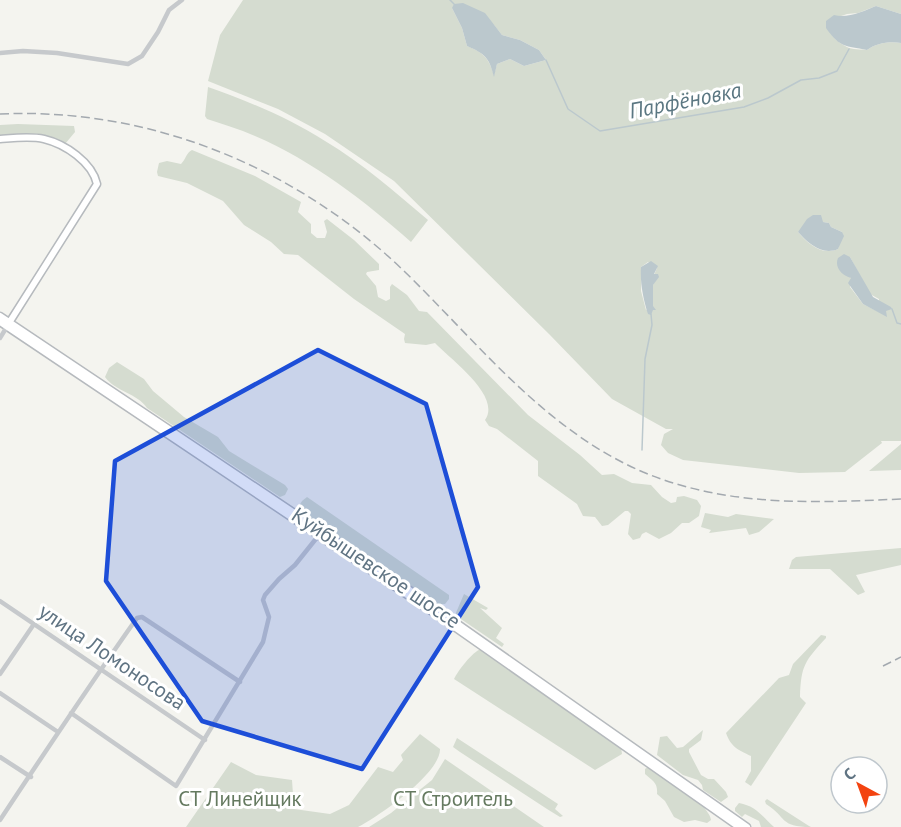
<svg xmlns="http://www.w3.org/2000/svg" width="901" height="827" font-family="'PT Sans',sans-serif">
<rect width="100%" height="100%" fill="#f4f4ef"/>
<path fill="#d5dcd0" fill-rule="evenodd" d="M 243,0 L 901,0 L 901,14 L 876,6 L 858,13 L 847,14 L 827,21 C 826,32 837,42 847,47 C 852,50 861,49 867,50 C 876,43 890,41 901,43 L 901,441 L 881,441 L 882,443 L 845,472 L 799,473 L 683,460 L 668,453 L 661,445 L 664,434 L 673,429 L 666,429 L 612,399 L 549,334 L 394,181 L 325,134 L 278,109 L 208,81 L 220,35 ZM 452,8 L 494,25 L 502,35 L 520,40 L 539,50 L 546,60 L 524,66 L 510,59 L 497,64 L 494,75 C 488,57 484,53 467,46 L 462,28 ZM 823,222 L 829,223 L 831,227 L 842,232 L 838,249 C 822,256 808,244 798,232 ZM 850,257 L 870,294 L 879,299 L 879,312 L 863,304 L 850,287 L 851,278 C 845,273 841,273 838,265 ZM 648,262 L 657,268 L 654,275 L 655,280 L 653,285 L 653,306 L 646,310 L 641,291 L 641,267 Z
M 208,87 C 248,101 289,118 325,141 C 362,163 395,192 428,220 L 411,242 C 365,201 313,161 255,136 C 239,129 222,124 207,119 L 205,116 Z
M 18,124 L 74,126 L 75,132 L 65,144 C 45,132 23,134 0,136 L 0,125 Z
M 192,150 L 255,176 L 301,202 L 298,212 L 311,224 L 311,233 L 317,238 L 325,238 L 327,232 L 324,221 L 327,219 L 354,240 L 379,264 L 379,270 L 367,272 L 366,274 L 376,286 L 378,297 L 386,301 L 390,299 L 390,287 L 392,284 L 407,295 L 419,311 L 427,312 L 528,415 L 580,455 L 602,475 L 614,474 L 632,483 L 651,485 L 662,497 L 671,503 L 676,502 L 677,497 L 684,496 L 697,500 L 701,506 L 699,516 L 689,523 L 682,523 L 671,533 L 659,539 L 646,532 L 642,534 L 640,538 L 633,540 L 628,534 L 631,514 L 628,511 L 625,511 L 608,525 L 602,526 L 595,517 L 583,516 L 577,504 L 538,476 L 538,461 L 497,429 L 489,426 L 485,420 C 502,396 450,359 435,343 L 426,345 L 405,343 L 404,339 L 405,334 L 354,299 L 298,255 L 284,254 L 271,242 L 244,225 L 223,201 L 187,183 L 158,176 L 157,172 L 159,163 L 167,161 L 181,164 C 186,159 186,153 192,150 Z
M 117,362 L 144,379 L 153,391 L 184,417 L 218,437 L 229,451 L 285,485 L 288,489 L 285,495 L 280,497 L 147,408 C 137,393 116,392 105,377 L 109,368 Z
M 901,444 L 901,470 L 869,471 Z
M 307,497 L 449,595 L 449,599 L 445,604 L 438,604 L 301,512 L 299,506 L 302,501 Z
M 705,513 L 728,517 L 736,514 L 774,519 L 759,532 L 749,535 L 746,528 L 709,533 L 711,530 L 701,527 Z
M 901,548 L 901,565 L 856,575 L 865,592 L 858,595 L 830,569 L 789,569 L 792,560 L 796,557 Z
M 464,594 L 488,608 L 486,610 L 480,608 L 502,628 L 496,638 L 504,644 L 502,647 L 455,615 Z
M 821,635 L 826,636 L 826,638 C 805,661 801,665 800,697 L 806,703 L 751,786 L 745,782 L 751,771 L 751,756 C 738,750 731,747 726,733 L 779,678 L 789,675 L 793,664 Z
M 481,649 L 621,747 L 622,754 L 595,770 L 454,679 C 458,671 472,652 481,649 Z
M 703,730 L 701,740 L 689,749 L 689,752 L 701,775 L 708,779 L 714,779 L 726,792 L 728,797 L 721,802 L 703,790 L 702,785 L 698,780 L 683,775 L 657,755 L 660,737 L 667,736 L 677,748 L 683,747 Z
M 420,734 L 440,749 C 441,773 378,817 358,827 L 186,827 L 231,762 L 256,775 L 292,780 L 294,809 L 330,814 L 349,805 L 378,767 L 393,772 L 403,760 L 401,755 Z
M 457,738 L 558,804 L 555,809 L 563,816 L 560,817 L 547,809 L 460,752 L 453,747 Z
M 445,759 L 544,827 L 369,827 L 391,813 L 432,780 Z
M 648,767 L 703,804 C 705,811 710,813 711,820 L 707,823 L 695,820 L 684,822 L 674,817 L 665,801 L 657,794 C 658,783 653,781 645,774 L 645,769 Z
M 767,799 L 809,826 L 811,827 C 779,827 787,817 766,804 L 765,801 Z
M 739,803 C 756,806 762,816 774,827 L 761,827 L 759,821 L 745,814 L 742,817 L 735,811 L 735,808 Z"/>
<path fill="#bbc8cd" d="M 463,3 L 485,13 L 502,35 L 520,40 L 539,50 L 546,60 L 524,66 L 510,59 L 497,64 L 494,77 C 489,57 485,54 467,46 L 462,28 L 452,8 L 454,4 Z
M 876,6 L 901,14 L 901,43 C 890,41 876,43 867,50 C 845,45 841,49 826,28 L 826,21 L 834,15 C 847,19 864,11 876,6 Z
M 813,215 L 821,215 L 823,222 L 829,223 L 831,227 L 842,232 L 844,236 L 838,249 C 822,256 808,243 798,232 L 807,219 Z
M 844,254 L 850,257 L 873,297 L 891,307 L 892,309 L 886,311 L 887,317 L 863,304 L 848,283 L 851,278 C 842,276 834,267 838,258 Z
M 651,261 L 658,266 L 654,274 L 658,274 L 659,277 L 653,285 L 653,306 L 656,310 L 653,310 L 651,315 L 648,314 C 643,298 640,283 641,267 Z"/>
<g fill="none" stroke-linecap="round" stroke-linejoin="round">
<path stroke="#bbc8cd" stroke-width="1.5" d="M 450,0 L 454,4
M 546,60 L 568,109 L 600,131 L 744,107 L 768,98 L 801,80 L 819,78 L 837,71 L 849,49
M 892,309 L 897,323 L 901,324
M 642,450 L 645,359 L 652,325 L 651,314"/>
<defs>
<path id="major" d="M 0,139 C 14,138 30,136 44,139 C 65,144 92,162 97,184 L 9,323
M 0,316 L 408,589 L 747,827
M 0,322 L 443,619 L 739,827"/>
</defs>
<use href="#major" stroke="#b6babe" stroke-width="9"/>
<path stroke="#c6c9cc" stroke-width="4.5" d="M 0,53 L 23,51 L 57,53 L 128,64 L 142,56 L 158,32 L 169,10 L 182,0
M 0,338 L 8,325
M 0,601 L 205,740
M 0,674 L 34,624
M 0,693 L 58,732
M 71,713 L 176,786 L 263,642 L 269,617 L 263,600 L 265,595 L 279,579 L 295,565 L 319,535
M 0,757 L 31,777
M 0,820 C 45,752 90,684 137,618 L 142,617 L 240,682"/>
<use href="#major" stroke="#fff" stroke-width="6"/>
<path stroke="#a3a9af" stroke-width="1.5" stroke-dasharray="9 4.5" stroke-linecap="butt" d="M 0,114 C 150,107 298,168 405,272 C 479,344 545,430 643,472 C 727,507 812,503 901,499
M 883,666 L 901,657"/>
</g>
<path fill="#1d4ed8" fill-opacity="0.2" stroke="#1d4ed8" stroke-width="4.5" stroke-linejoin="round" d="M 318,350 L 426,404 L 478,587 L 362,769 L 202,721 L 106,581 L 115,461 Z"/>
<g text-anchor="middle" stroke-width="6" stroke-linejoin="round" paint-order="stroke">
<g font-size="21" fill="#607483" stroke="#fff">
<text transform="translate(376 568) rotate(34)" y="7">Куйбышевское шоссе</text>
<text transform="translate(112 657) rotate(34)" y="7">улица Ломоносова</text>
</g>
<g font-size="21" fill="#657a60" stroke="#fff">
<text x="240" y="806">СТ Линейщик</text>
<text x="453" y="806">СТ Строитель</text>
</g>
<g font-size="22" font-style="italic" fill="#5b7782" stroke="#fff">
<text transform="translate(685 100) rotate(-11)" y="8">Парфёновка</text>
</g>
</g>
<g transform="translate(859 785) rotate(319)"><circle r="28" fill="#ffffff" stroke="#bfc7cd" stroke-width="1.5"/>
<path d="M0-4.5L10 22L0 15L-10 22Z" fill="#f34310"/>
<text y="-9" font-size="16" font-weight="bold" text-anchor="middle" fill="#607483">С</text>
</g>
</svg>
